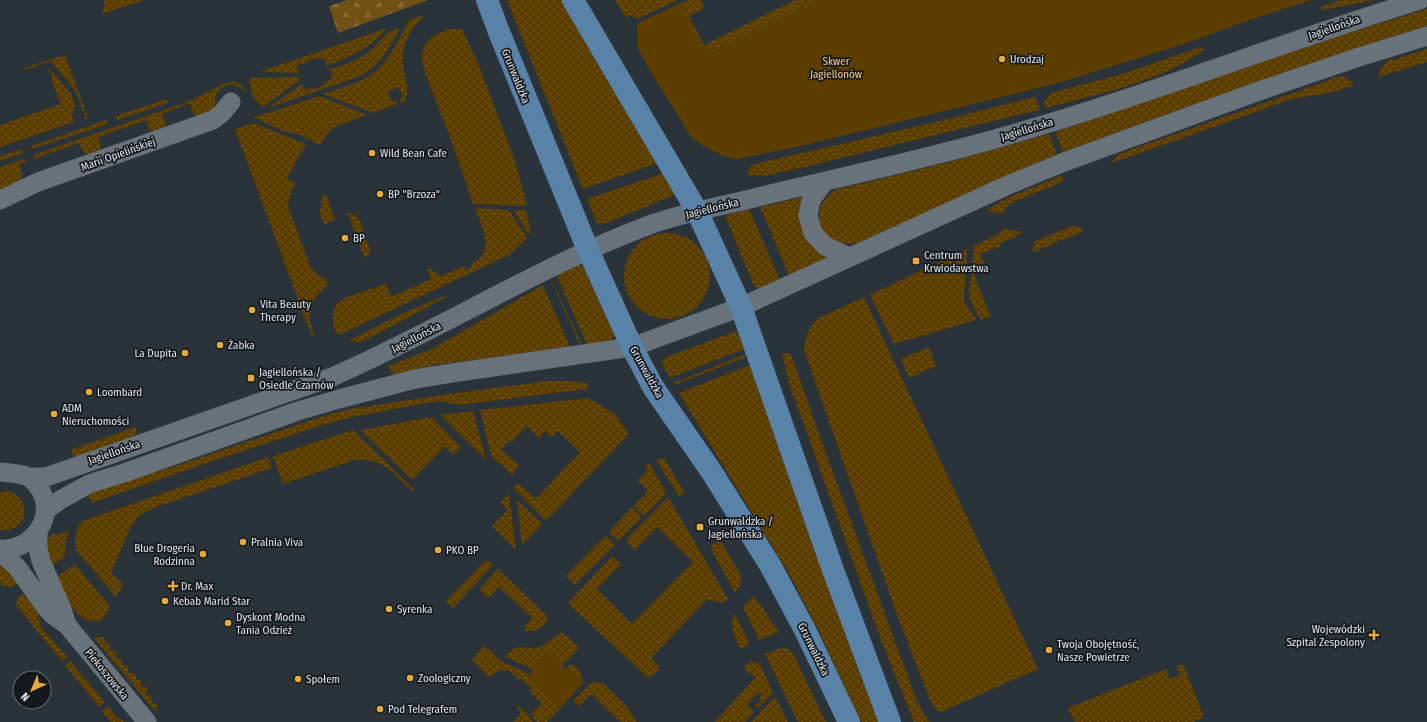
<svg xmlns="http://www.w3.org/2000/svg" width="1427" height="722" font-family="'Fira Sans Condensed',sans-serif">
<defs>
<pattern id="grass-dots" width="8" height="8" patternUnits="userSpaceOnUse"><rect width="8" height="8" fill="#5c3e00"/><path d="M2 2h.1M6 6h.1" fill="none" stroke="#735a25" stroke-width="1.8" stroke-linecap="round"/></pattern>
<pattern id="forest-firs" width="22" height="20" patternUnits="userSpaceOnUse"><rect width="22" height="20" fill="#725115"/><path d="M5 1l3.5 6h-7zM16 11l3.5 6h-7z" fill="#866a37"/></pattern>
</defs>
<rect width="100%" height="100%" fill="#2a323a"/>
<path fill="url(#grass-dots)" d="M 105,0 L 145,0 L 102,14 Z
M 507,0 L 562,0 L 658,163 L 583,189 Z
M 615,0 L 678,0 L 637,19 L 631,15 L 626,18 Z
M 688,0 L 701,0 L 704,6 L 702,7 L 703,9 L 689,16 L 704,45 L 795,0 L 820,0 L 714,52 L 701,46 L 679,4 Z
M 1341,0 L 1375,0 L 1322,10 L 1320,7 Z
M 1427,9 L 1427,26 C 1304,64 1183,108 1063,152 L 1055,132 L 1345,34 Z
M 425,15 C 408,32 399,46 404,71 C 406,81 410,92 404,102 L 401,103 L 400,99 L 403,97 L 399,87 L 388,92 L 392,102 L 396,100 L 398,104 L 373,113 L 323,94 C 336,89 351,85 364,79 C 387,68 398,41 409,20 Z
M 387,28 C 370,49 351,56 327,66 L 326,64 L 327,62 L 320,57 L 319,59 C 313,58 309,60 303,64 L 300,62 L 296,69 L 299,71 L 299,73 L 259,72 Z
M 398,28 L 399,30 L 398,33 C 391,44 384,58 374,67 C 370,71 364,74 358,77 L 268,108 L 303,83 L 302,87 L 308,91 L 310,88 C 318,90 323,86 328,80 L 331,80 L 332,73 L 329,72 L 328,70 C 341,66 355,61 366,54 C 377,47 385,31 398,28 Z
M 450,29 L 462,29 L 477,61 L 514,158 L 527,204 L 525,206 L 473,204 C 463,174 453,144 441,114 C 437,102 422,69 422,57 C 423,40 436,33 450,29 Z
M 1201,47 L 1204,50 C 1190,59 1176,68 1161,74 C 1124,89 1084,98 1046,108 L 1044,102 L 1051,93 L 1125,73 Z
M 1427,49 L 1427,62 L 1378,77 C 1380,68 1384,63 1392,58 L 1393,60 Z
M 65,55 L 88,118 L 86,119 L 76,92 L 51,61 L 24,70 L 23,68 Z
M 48,68 L 49,68 L 72,95 L 75,106 L 73,110 L 74,112 L 71,114 L 74,122 L 0,147 L 0,125 L 61,104 L 51,78 L 52,77 L 51,72 L 49,72 Z
M 1342,76 L 1351,80 L 1353,84 L 1352,86 L 1334,92 L 1292,99 L 1121,160 L 1110,163 L 1118,155 L 1135,148 L 1316,85 L 1332,79 L 1332,78 Z
M 299,77 L 300,80 L 263,107 C 253,101 249,90 250,78 Z
M 229,82 C 237,81 244,85 247,93 C 238,83 223,81 216,95 C 214,99 216,104 214,107 C 211,113 201,119 195,115 C 192,112 191,107 190,103 L 162,114 L 165,121 L 165,127 L 156,132 L 150,130 L 146,120 L 98,137 L 101,145 L 99,152 C 86,156 85,156 79,143 L 34,159 L 33,155 L 190,101 L 215,88 Z
M 319,96 L 367,115 L 334,127 L 328,133 L 320,145 L 299,134 L 285,132 L 253,117 L 271,112 Z
M 1035,97 L 1040,108 L 1039,110 L 796,169 L 764,176 L 748,175 L 749,168 L 754,164 L 936,122 Z
M 167,99 L 168,103 L 117,120 L 115,116 Z
M 106,120 L 108,124 L 32,149 L 31,146 Z
M 254,123 L 306,144 L 287,178 L 296,184 L 291,192 L 288,206 L 311,268 C 316,274 324,277 328,282 C 327,287 322,290 318,294 C 306,307 309,320 314,336 L 312,337 L 235,129 Z
M 1049,134 L 1057,154 L 861,242 C 838,250 810,231 821,206 C 823,199 830,195 835,190 L 945,163 Z
M 21,149 L 23,153 L 0,161 L 0,156 Z
M 25,159 L 26,162 L 19,164 L 22,173 L 21,179 L 0,191 L 0,167 Z
M 664,173 L 673,188 L 674,193 L 672,196 L 604,224 L 597,223 L 587,199 Z
M 1063,175 L 1063,179 L 1062,182 L 1009,204 L 1002,214 L 986,211 L 1005,199 Z
M 322,195 L 324,195 L 327,197 L 335,220 L 324,224 L 320,214 Z
M 804,197 L 808,241 L 818,253 L 826,258 L 789,275 L 760,207 Z
M 475,208 L 509,210 L 527,238 L 509,255 L 339,335 L 335,331 L 333,322 L 333,314 L 335,307 L 338,303 L 345,298 L 385,284 L 387,285 L 391,297 L 431,279 L 428,271 L 428,268 L 441,276 L 464,266 L 466,270 L 472,267 L 471,264 C 497,253 482,228 475,208 Z
M 749,209 L 780,280 L 759,289 L 754,286 L 726,218 L 727,215 Z
M 514,210 L 526,210 L 531,231 L 528,234 Z
M 347,212 L 359,218 L 370,250 C 370,254 368,257 364,257 L 349,216 L 346,213 Z
M 1072,226 L 1080,227 L 1084,231 L 1064,240 L 1062,239 L 1058,241 L 1057,242 L 1033,252 L 1033,245 L 1035,241 Z
M 1003,229 L 1021,231 L 1022,233 L 1016,235 L 1016,237 L 1000,243 L 1001,246 L 980,254 L 986,270 L 974,275 L 991,317 L 980,319 L 970,300 L 969,293 L 974,246 L 1000,233 Z
M624 276a43 43 0 1 1 86 0a43 43 0 1 1-86 0Z
M 967,249 L 964,301 L 976,320 L 894,344 L 870,295 Z
M 577,265 L 582,265 L 584,268 L 614,334 L 612,340 L 587,345 L 557,276 Z
M 551,280 L 552,280 L 582,345 L 580,345 Z
M 543,285 L 570,347 L 434,365 L 393,375 L 388,366 L 432,349 Z
M 450,295 L 370,338 L 360,342 L 348,341 L 393,318 L 436,299 Z
M 864,297 L 1038,669 L 941,712 L 937,711 L 930,700 L 896,612 L 804,350 C 805,339 809,325 819,318 Z
M 736,332 L 739,335 L 744,349 L 670,378 L 662,363 L 664,359 L 669,356 L 731,333 Z
M 929,347 L 936,366 L 909,378 L 901,359 Z
M 788,353 L 791,355 L 794,362 L 819,434 L 917,701 L 929,722 L 914,722 L 881,640 L 789,383 L 782,354 Z
M 746,354 L 747,357 L 674,385 L 673,383 Z
M 750,365 L 861,677 L 880,722 L 861,722 L 819,631 L 790,575 L 679,393 Z
M 546,381 L 566,381 L 588,383 L 587,389 L 460,405 L 438,401 L 352,417 L 320,426 L 210,462 L 92,503 L 86,492 L 106,484 L 167,469 L 317,418 L 350,409 L 435,396 Z
M 588,398 L 615,414 L 629,434 L 546,521 L 513,488 L 518,483 L 536,499 L 580,452 L 558,431 L 551,437 L 545,431 L 539,438 L 527,426 L 511,443 L 509,441 L 501,449 L 519,465 L 512,475 L 499,462 L 497,462 L 491,455 L 480,410 Z
M 473,411 L 486,460 L 440,415 Z
M 432,417 L 461,447 L 453,455 L 445,446 L 412,480 L 360,430 Z
M 135,427 L 137,432 L 133,437 L 74,457 L 71,453 L 73,449 Z
M 353,430 L 415,490 L 413,492 C 391,471 383,456 349,461 L 349,462 L 283,484 L 273,456 Z
M 268,457 L 272,468 L 156,507 L 140,515 L 131,526 L 111,573 L 123,584 L 116,597 L 76,550 C 74,540 75,525 85,520 Z
M 664,458 L 684,492 L 684,494 L 679,496 L 656,460 Z
M 649,463 L 666,493 L 644,516 L 634,506 L 648,491 L 638,480 L 648,471 L 645,467 Z
M 9,491 C 34,500 27,534 0,530 L 0,492 Z
M 509,494 L 516,550 L 492,526 L 508,510 L 501,502 Z
M 667,498 L 669,498 L 728,599 C 722,605 714,601 707,599 L 651,658 L 659,667 L 659,670 L 653,675 L 647,677 L 568,603 L 612,556 L 621,564 L 597,589 L 632,624 L 693,562 L 657,527 L 635,550 L 627,541 L 627,539 Z
M 517,500 L 542,524 L 522,545 Z
M 632,507 L 642,517 L 618,541 L 609,532 Z
M 69,530 L 66,540 L 65,556 L 63,556 L 63,558 L 52,565 L 48,561 C 48,552 45,542 51,534 L 60,534 Z
M 606,535 L 615,545 L 575,585 L 566,576 Z
M 720,540 L 741,575 L 741,584 L 735,593 L 710,547 Z
M 485,561 L 489,561 L 493,565 L 453,608 L 446,601 Z
M 0,562 L 6,565 L 18,583 L 12,587 L 3,586 L 0,582 Z
M 75,564 L 110,607 L 102,620 C 76,628 65,594 57,577 Z
M 498,569 L 545,614 L 548,621 C 542,628 534,633 524,630 L 525,626 L 532,618 L 499,587 L 488,598 L 479,589 Z
M 24,594 L 37,610 L 41,627 L 67,657 L 62,661 L 16,605 L 18,597 Z
M 754,596 L 779,632 L 759,640 L 743,607 Z
M 735,614 L 749,643 L 745,647 L 742,648 L 739,647 C 736,637 728,623 735,614 Z
M 562,633 L 566,635 L 579,648 L 562,666 L 549,654 L 534,670 L 505,657 L 514,648 C 523,645 531,650 540,647 C 549,644 554,635 562,633 Z
M 95,637 L 104,637 L 106,643 L 110,643 L 110,650 L 116,651 L 116,658 L 122,659 L 122,665 L 128,666 L 128,673 L 136,674 L 136,680 L 141,680 L 141,687 L 147,687 L 146,695 L 152,696 L 151,703 L 157,704 L 157,710 L 154,710 L 95,639 Z
M 484,646 C 491,649 495,657 501,661 C 515,669 526,670 538,682 L 580,683 L 566,669 L 572,664 L 580,671 L 583,683 L 547,722 L 537,722 L 531,714 L 542,703 L 530,692 L 531,688 L 522,679 L 520,681 L 508,669 L 505,672 L 501,669 L 493,675 L 488,676 L 472,660 Z
M 781,648 L 788,649 L 793,653 L 826,722 L 798,722 L 765,654 Z
M 70,661 L 105,702 L 99,707 L 65,665 Z
M 752,661 L 760,664 L 773,693 L 757,709 L 755,705 L 762,700 L 760,698 L 762,695 L 759,693 L 757,695 L 756,694 L 747,705 L 754,712 L 745,722 L 715,722 L 755,678 L 755,676 L 746,672 L 745,669 L 746,665 Z
M 1183,664 L 1204,717 L 1193,722 L 1075,722 L 1068,708 L 1166,669 L 1170,679 L 1180,675 L 1177,666 Z
M 592,682 L 603,683 L 627,707 L 637,722 L 620,722 L 591,694 L 579,706 L 573,701 Z
M 775,697 L 788,722 L 751,722 Z
M 517,705 L 528,715 L 533,722 L 514,722 L 521,713 L 517,708 Z
M 108,706 L 117,718 L 125,722 L 111,722 L 102,711 Z"/>
<path fill="url(#forest-firs)" d="M 348,0 L 428,0 L 338,33 L 329,6 Z"/>
<path fill="#5c3e00" d="M 820,0 L 1312,0 L 1256,18 L 1184,44 L 1055,84 L 796,147 L 738,159 C 725,159 701,145 691,137 L 648,67 L 637,46 C 640,37 635,32 638,23 L 679,4 L 701,46 L 714,52 Z
M 549,653 L 580,683 L 558,706 L 539,687 L 538,682 L 530,674 Z"/>
<g fill="none" stroke-linecap="round" stroke-linejoin="round">
<path stroke="#68727b" stroke-width="19" d="M 824,182 L 811,200 L 808,216 L 813,233 L 825,246 L 849,257
M 0,200 L 38,182 L 213,120 L 222,113 L 231,102
M 0,472 C 9,473 20,473 28,477 C 32,479 36,484 39,488 C 58,515 32,552 0,549
M 28,477 L 46,477 L 332,377 C 440,330 541,265 652,224 C 686,212 723,206 758,197 C 837,178 917,161 995,139 C 1138,99 1277,44 1420,0
M 46,510 L 60,500 L 89,484 L 124,473 L 298,411 L 339,399 L 415,379 L 452,373 L 632,347 L 741,307 L 1008,185 L 1064,162 L 1259,91 L 1359,57 L 1427,36
M 38,531 L 38,549 L 41,561 L 62,609 L 67,625
M 0,552 L 17,567 L 47,609 L 54,616 L 67,625 L 147,722"/>
<path stroke="#5882a7" stroke-width="22" d="M 487,0 L 499,32 L 588,250 L 632,347 L 653,387 L 711,471 L 770,565 L 805,630 L 849,722
M 573,0 L 697,211 L 741,307 L 833,570 L 890,722"/>
</g>
<g fill="#eaaa38" stroke="#15191d" stroke-width="1.5">
<circle cx="1002" cy="59" r="4"/>
<circle cx="372" cy="153" r="4"/>
<circle cx="380" cy="194" r="4"/>
<circle cx="345" cy="238" r="4"/>
<rect x="912" y="257" width="8" height="8" rx="2"/>
<circle cx="252" cy="310" r="4"/>
<circle cx="220" cy="345" r="4"/>
<circle cx="185" cy="353" r="4"/>
<rect x="247" y="374" width="8" height="8" rx="2"/>
<circle cx="89" cy="392" r="4"/>
<circle cx="54" cy="414" r="4"/>
<rect x="696" y="523" width="8" height="8" rx="2"/>
<circle cx="243" cy="542" r="4"/>
<circle cx="438" cy="550" r="4"/>
<circle cx="203" cy="554" r="4"/>
<path d="M171 580h4v4h4v4h-4v4h-4v-4h-4v-4h4z"/>
<circle cx="165" cy="601" r="4"/>
<circle cx="389" cy="609" r="4"/>
<circle cx="228" cy="623" r="4"/>
<path d="M1372 629h4v4h4v4h-4v4h-4v-4h-4v-4h4z"/>
<circle cx="1049" cy="650" r="4"/>
<circle cx="410" cy="678" r="4"/>
<circle cx="298" cy="679" r="4"/>
<circle cx="380" cy="709" r="4"/>
</g>
<g text-anchor="middle" stroke-width="3.5" stroke-linejoin="round" paint-order="stroke">
<g font-size="11" fill="#e0e6eb" stroke="#15191d">
<text transform="translate(1334 27) rotate(-19)" y="4">Jagiellońska</text>
<text transform="translate(516 76) rotate(68)" y="4">Grunwaldzka</text>
<text transform="translate(1027 129) rotate(-17)" y="4">Jagiellońska</text>
<text transform="translate(118 154) rotate(-20)" y="4">Marii Opielińskiej</text>
<text transform="translate(712 208) rotate(-14)" y="4">Jagiellońska</text>
<text transform="translate(416 337) rotate(-27)" y="4">Jagiellońska</text>
<text transform="translate(647 372) rotate(61)" y="4">Grunwaldzka</text>
<text transform="translate(114 452) rotate(-19)" y="4">Jagiellońska</text>
<text transform="translate(814 649) rotate(64)" y="4">Grunwaldzka</text>
<text transform="translate(107 674) rotate(51)" y="4">Piekoszowska</text>
</g>
<g font-size="11" fill="#e0e6eb" stroke="#15191d" text-anchor="start">
<text x="1010" y="63">Urodzaj</text>
<text x="380" y="157">Wild Bean Cafe</text>
<text x="388" y="198">BP "Brzoza"</text>
<text x="353" y="242">BP</text>
<text x="924" y="259">Centrum<tspan x="924" dy="13">Krwiodawstwa</tspan></text>
<text x="260" y="308">Vita Beauty<tspan x="260" dy="13">Therapy</tspan></text>
<text x="228" y="349">Żabka</text>
<text x="177" y="357" text-anchor="end">La Dupita</text>
<text x="259" y="376">Jagiellońska /<tspan x="259" dy="13">Osiedle Czarnów</tspan></text>
<text x="97" y="396">Loombard</text>
<text x="62" y="412">ADM<tspan x="62" dy="13">Nieruchomości</tspan></text>
<text x="708" y="525">Grunwaldzka /<tspan x="708" dy="13">Jagiellońska</tspan></text>
<text x="251" y="546">Pralnia Viva</text>
<text x="195" y="552" text-anchor="end">Blue Drogeria<tspan x="195" dy="13">Rodzinna</tspan></text>
<text x="446" y="554">PKO BP</text>
<text x="181" y="590">Dr. Max</text>
<text x="173" y="605">Kebab Marid Star</text>
<text x="397" y="613">Syrenka</text>
<text x="236" y="621">Dyskont Modna<tspan x="236" dy="13">Tania Odzież</tspan></text>
<text x="1365" y="633" text-anchor="end">Wojewódzki<tspan x="1365" dy="13">Szpital Zespolony</tspan></text>
<text x="1057" y="648">Twoja Obojętność,<tspan x="1057" dy="13">Nasze Powietrze</tspan></text>
<text x="418" y="682">Zoologiczny</text>
<text x="306" y="683">Społem</text>
<text x="388" y="713">Pod Telegrafem</text>
</g>
<g font-size="11" fill="#fecd81" stroke="#15191d">
<text x="836" y="65">Skwer<tspan x="836" dy="13">Jagiellonów</tspan></text>
</g>
</g>
<g transform="translate(32 690) rotate(224)"><circle r="19" fill="#15191d" stroke="#666b6f"/>
<path d="M0-3L7 15L0 10L-7 15Z" fill="#eaaa38"/>
<text y="-6" font-size="11" font-weight="bold" text-anchor="middle" fill="#e0e6eb">N</text>
</g>
</svg>
